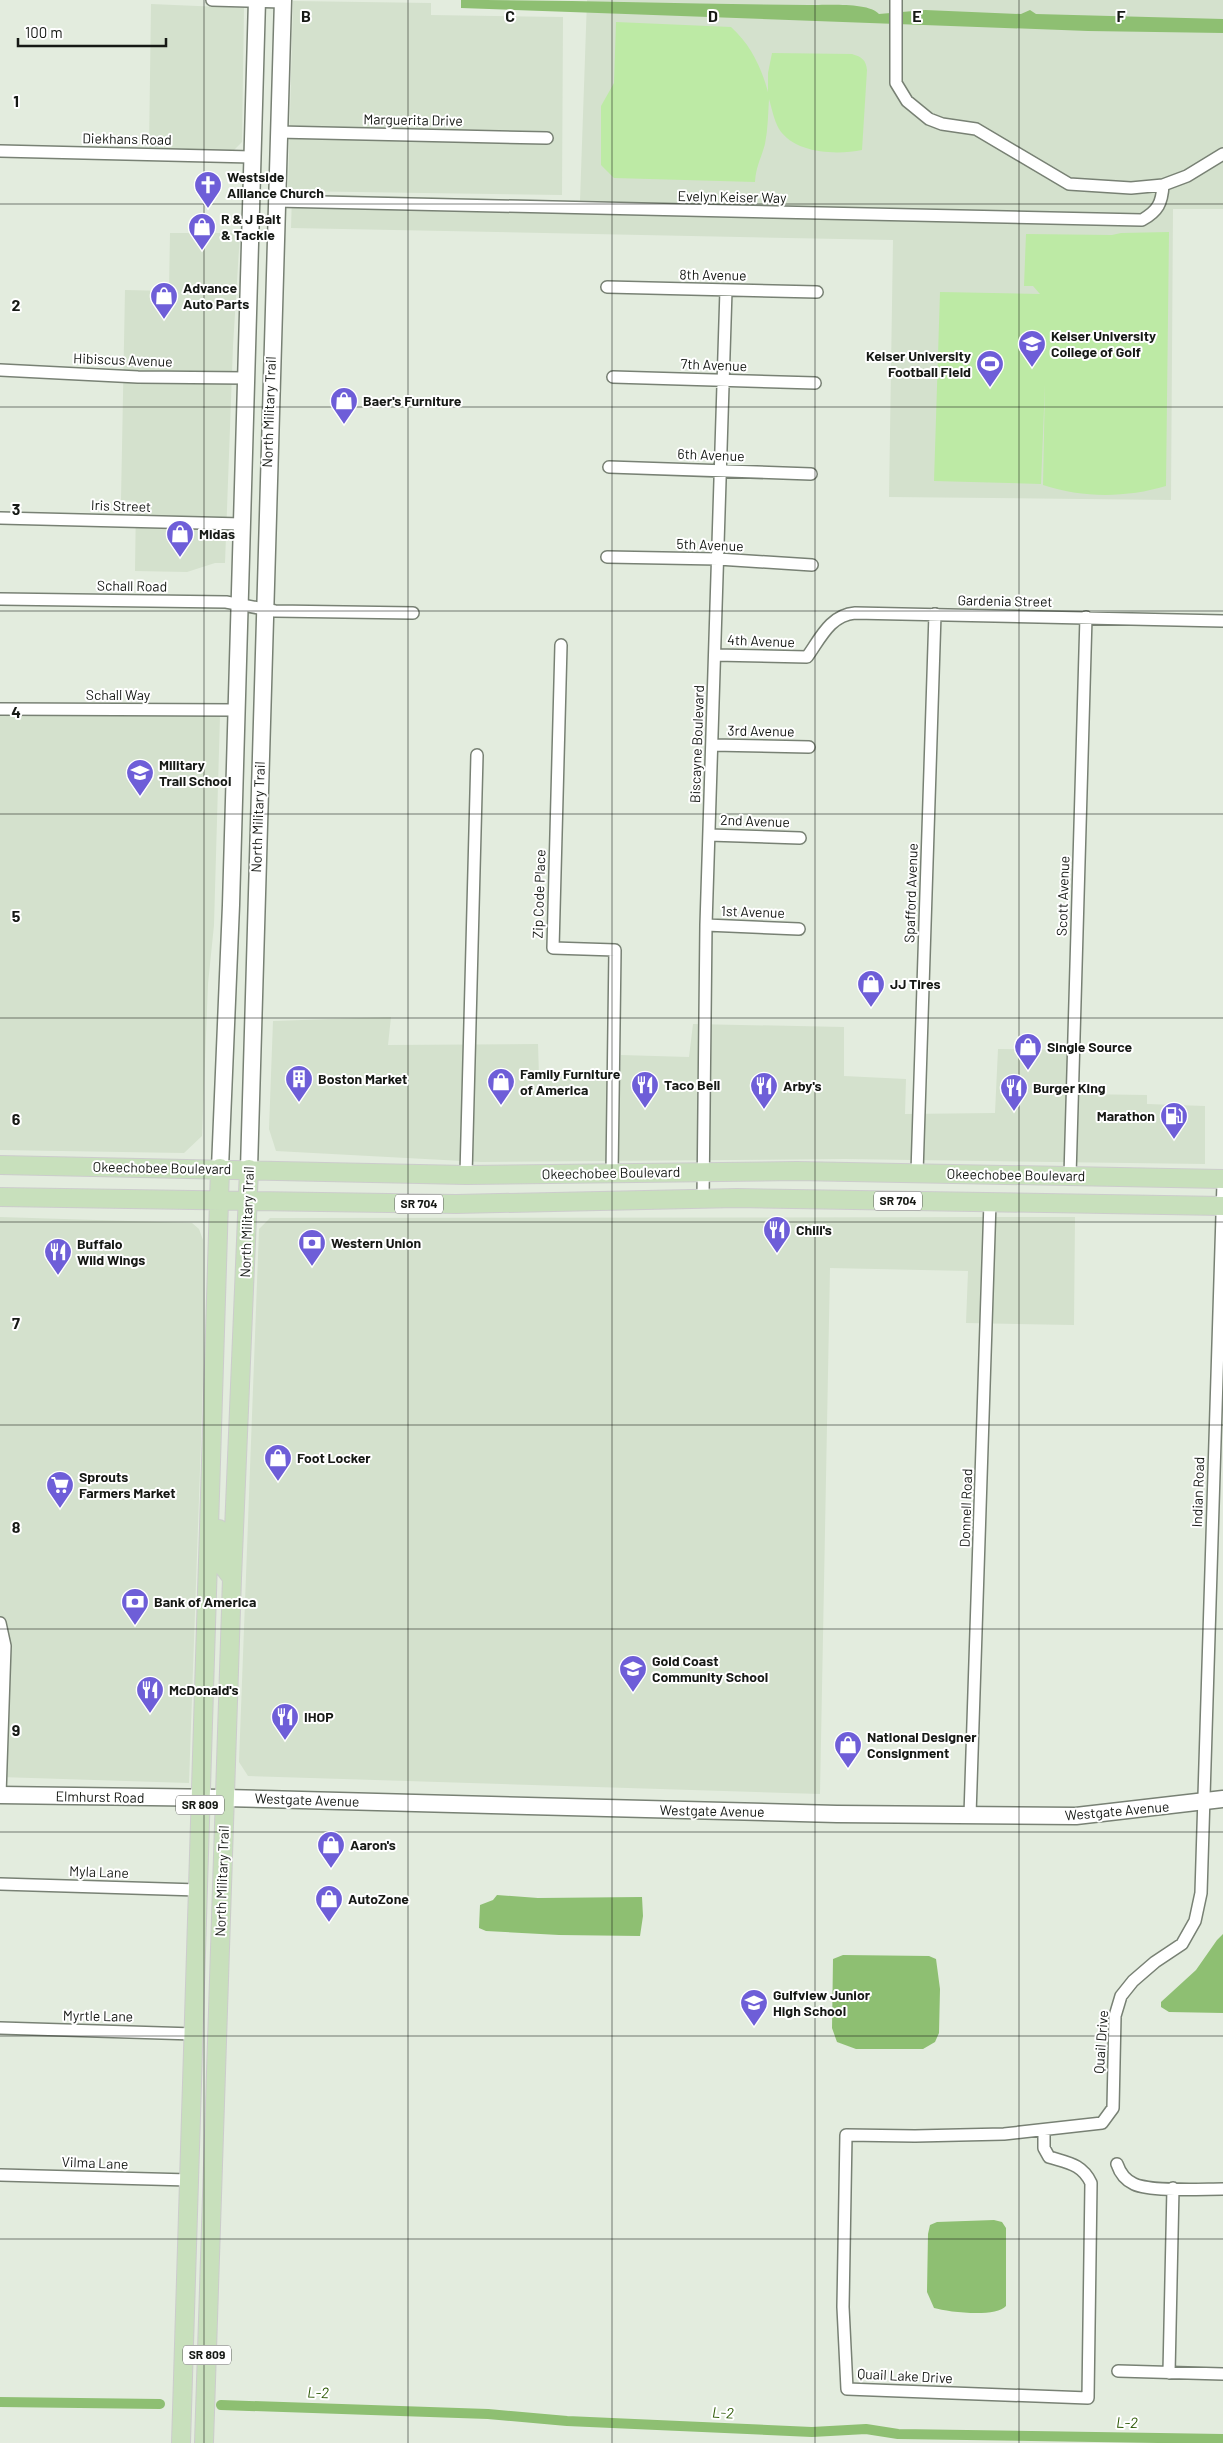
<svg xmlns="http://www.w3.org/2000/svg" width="1223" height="2443" font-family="Barlow,sans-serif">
<rect width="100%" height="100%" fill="#e3ecde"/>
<path fill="#d4e1cd" d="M 587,0 L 1223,0 L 1223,209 L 1173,209 L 1171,500 L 889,497 L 893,240 L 291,228 L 292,194 L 580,201 Z
M 293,1 L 431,3 L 431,15 L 563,17 L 562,195 L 288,191 Z
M 151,4 L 244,8 L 242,142 L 233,151 L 149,149 Z
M 170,233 L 240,233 L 233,346 L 225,563 L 215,563 L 187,572 L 135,571 L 136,501 L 121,500 L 125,290 L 169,291 Z
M 0,712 L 220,716 L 214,925 L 208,984 L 202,1136 L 184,1153 L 0,1150 Z
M 391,1017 L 388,1045 L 538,1044 L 539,1076 L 620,1077 L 621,1055 L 689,1057 L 693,1024 L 844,1027 L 844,1076 L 906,1079 L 905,1114 L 995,1113 L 998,1049 L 1079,1050 L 1077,1094 L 1147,1095 L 1147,1104 L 1205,1106 L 1205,1164 L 845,1159 L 481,1162 L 276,1151 L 269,1129 L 273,1021 Z
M 0,1217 L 192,1223 L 199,1229 L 203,1240 L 203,1384 L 189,1783 L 0,1777 Z
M 1075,1217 L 1074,1325 L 966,1323 L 968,1271 L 830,1268 L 820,1794 L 248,1776 L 239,1762 L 259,1229 L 270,1218 Z"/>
<path fill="#bdeaa5" d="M 616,22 L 731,27 C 751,45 761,67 768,92 L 768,73 L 772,53 L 852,54 C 862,57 866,60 867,70 L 862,150 C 837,155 795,154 779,129 C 774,120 772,109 769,99 C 768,114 768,129 765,144 C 761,159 756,166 755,182 L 614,178 L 601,165 L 601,106 L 614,83 Z
M 1169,232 L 1166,486 C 1126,498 1082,498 1043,485 L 1045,384 L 1041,484 L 934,481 L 940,292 L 1040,294 L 1033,286 L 1024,286 L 1026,234 L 1112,235 L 1121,233 Z"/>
<path fill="#8ebf72" d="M 461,0 C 577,0 693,4 809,5 C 824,5 870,2 879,14 L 925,10 L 1021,14 L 1030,10 L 1036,14 L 1223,19 L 1223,33 L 1088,31 L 461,8 Z
M 497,1895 L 538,1898 L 642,1897 L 643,1916 L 640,1936 L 559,1935 L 486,1931 L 479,1928 L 480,1905 L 493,1900 Z
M 1223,1934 L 1223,2013 L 1169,2012 L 1161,2007 L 1161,2002 L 1196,1970 L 1217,1940 Z
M 843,1955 L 929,1956 L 936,1959 L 940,1989 L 939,2033 L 935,2042 L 923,2049 L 856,2049 L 837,2042 L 832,2028 L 833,1959 Z
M 994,2220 L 1002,2222 L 1006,2228 L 1006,2306 C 996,2318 948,2312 934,2308 L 927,2292 L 928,2234 L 930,2225 L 937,2222 Z"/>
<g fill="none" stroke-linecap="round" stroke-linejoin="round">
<path stroke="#8ebf72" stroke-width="10" d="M 0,2402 L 160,2404
M 221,2405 L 488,2414 L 567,2421 L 812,2432 L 866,2429 L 898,2434 L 1223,2439"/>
<defs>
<path id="street" d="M 212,0 L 283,2
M 896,0 L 896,83 L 907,101 L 929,119 L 942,124 L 976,129 L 1069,184 L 1131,188 L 1163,185 L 1187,176 L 1223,154
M 278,132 L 547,138
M 0,151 L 252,157
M 276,201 L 1142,220 C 1158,211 1162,203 1163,185
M 607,287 L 817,292
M 0,370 L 138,377 L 246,378
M 613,377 L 815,383
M 609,467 L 811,474
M 0,518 L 242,524
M 607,557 L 718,559 L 812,565
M 0,599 L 226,602 L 275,611 L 413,613
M 561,645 L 553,948 L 615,950 L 612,1174
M 715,655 L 807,657 C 820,639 830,615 855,613 L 1223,621
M 0,709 L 235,710
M 712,745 L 809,747
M 709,835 L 800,838
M 706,925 L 799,929
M 917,1173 L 935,614
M 466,1175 L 477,755
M 1070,1176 L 1086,617
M 703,1199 L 706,925 L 726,290
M 0,1623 L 5,1646 L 0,1795
M 970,1815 L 990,1202
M 0,1884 L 198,1890
M 0,2028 L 194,2034
M 1044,2130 L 1044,2148 L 1049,2157 C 1068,2163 1082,2164 1091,2183 L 1088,2398 L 847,2389 L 843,2307 L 846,2135 L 915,2136 L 1004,2134 L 1102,2123 L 1113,2108 L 1115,2016 L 1121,1996 L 1133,1981 L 1155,1962 L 1182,1944 L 1195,1921 L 1201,1893 L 1223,1183
M 1117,2164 C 1120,2173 1125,2180 1134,2184 C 1151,2192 1202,2189 1223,2189
M 0,2175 L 189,2180
M 1118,2371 L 1223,2374
M 1169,2373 L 1173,2188"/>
<path id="secondary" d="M 220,1168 L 231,905 L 257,0
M 249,1169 L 283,0
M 0,1795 L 225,1798 L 837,1814 L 1076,1816 L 1223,1799"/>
<path id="primary" d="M 0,1165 L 466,1175 L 797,1171 L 1223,1179
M 0,1197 L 456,1204 L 737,1198 L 1223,1206
M 219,1529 L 220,1562 L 232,1578
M 181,2443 L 220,1168
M 204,2443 L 232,1578 L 249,1169"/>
</defs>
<use href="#street" stroke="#788174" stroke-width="14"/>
<use href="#secondary" stroke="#788174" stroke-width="19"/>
<use href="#primary" stroke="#ccc" stroke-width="20"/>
<use href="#street" stroke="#fff" stroke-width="11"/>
<use href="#secondary" stroke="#fff" stroke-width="16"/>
<use href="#primary" stroke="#c8e0bc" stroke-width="18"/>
</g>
<path fill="none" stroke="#161915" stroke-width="1" stroke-opacity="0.55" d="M 204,0 L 204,2443M 408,0 L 408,2443M 612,0 L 612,2443M 815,0 L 815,2443M 1019,0 L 1019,2443M 0,204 L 1223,204M 0,407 L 1223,407M 0,611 L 1223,611M 0,814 L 1223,814M 0,1018 L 1223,1018M 0,1222 L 1223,1222M 0,1425 L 1223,1425M 0,1629 L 1223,1629M 0,1832 L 1223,1832M 0,2036 L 1223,2036M 0,2239 L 1223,2239"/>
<defs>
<symbol id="church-pin" viewBox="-11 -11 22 30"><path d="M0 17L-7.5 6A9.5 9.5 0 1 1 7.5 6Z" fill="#6e5ed8" stroke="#fff"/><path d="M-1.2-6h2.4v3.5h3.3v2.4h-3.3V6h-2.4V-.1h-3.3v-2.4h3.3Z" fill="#fff"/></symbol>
<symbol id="shop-pin" viewBox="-11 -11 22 30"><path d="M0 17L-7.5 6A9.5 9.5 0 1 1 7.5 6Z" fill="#6e5ed8" stroke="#fff"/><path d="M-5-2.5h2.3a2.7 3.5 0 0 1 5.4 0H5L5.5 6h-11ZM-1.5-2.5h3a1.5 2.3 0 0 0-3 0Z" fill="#fff"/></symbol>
<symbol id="university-pin" viewBox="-11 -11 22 30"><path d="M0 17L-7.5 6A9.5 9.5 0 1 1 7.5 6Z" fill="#6e5ed8" stroke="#fff"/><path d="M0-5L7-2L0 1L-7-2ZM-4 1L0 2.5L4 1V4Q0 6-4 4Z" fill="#fff"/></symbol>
<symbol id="stadium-pin" viewBox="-11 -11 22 30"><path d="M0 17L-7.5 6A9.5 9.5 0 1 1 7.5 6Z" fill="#6e5ed8" stroke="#fff"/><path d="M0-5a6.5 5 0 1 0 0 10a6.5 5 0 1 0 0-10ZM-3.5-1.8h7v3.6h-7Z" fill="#fff"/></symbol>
<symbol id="school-pin" viewBox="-11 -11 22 30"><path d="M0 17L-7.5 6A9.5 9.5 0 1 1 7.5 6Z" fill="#6e5ed8" stroke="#fff"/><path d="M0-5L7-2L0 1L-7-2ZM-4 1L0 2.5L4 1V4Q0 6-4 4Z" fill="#fff"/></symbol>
<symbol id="building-pin" viewBox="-11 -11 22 30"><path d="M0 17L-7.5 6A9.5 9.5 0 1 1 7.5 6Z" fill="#6e5ed8" stroke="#fff"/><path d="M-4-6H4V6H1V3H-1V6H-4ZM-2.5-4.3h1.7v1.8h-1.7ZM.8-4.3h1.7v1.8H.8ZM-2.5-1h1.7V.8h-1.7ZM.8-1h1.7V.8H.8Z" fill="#fff"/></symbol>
<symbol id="restaurant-pin" viewBox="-11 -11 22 30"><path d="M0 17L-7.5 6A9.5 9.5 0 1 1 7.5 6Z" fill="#6e5ed8" stroke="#fff"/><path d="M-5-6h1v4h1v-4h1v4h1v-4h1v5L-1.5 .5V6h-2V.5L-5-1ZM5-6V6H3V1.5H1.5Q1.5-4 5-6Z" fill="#fff"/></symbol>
<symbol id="fuel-pin" viewBox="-11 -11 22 30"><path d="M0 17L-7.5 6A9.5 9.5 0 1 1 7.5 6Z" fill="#6e5ed8" stroke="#fff"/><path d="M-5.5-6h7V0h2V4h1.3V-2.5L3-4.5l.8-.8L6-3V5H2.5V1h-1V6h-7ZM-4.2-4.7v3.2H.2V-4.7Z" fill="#fff"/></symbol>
<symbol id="bank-pin" viewBox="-11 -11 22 30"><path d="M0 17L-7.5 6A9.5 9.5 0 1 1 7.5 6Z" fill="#6e5ed8" stroke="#fff"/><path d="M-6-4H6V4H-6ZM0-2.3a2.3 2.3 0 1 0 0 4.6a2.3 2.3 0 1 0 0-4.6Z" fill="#fff"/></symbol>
<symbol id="supermarket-pin" viewBox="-11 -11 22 30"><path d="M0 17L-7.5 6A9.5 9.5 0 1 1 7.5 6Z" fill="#6e5ed8" stroke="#fff"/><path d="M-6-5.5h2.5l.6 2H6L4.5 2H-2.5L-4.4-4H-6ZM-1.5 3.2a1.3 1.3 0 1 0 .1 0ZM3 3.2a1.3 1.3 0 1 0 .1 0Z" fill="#fff"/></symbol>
</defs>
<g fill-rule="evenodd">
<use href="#church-pin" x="192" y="169" width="32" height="43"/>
<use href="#shop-pin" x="186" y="211" width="32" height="43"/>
<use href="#shop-pin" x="148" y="280" width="32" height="43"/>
<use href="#university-pin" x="1016" y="328" width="32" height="43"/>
<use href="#stadium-pin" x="974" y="348" width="32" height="43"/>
<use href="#shop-pin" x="328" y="385" width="32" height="43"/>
<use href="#shop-pin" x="164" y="518" width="32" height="43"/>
<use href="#school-pin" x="124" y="757" width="32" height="43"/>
<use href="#shop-pin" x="855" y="968" width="32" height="43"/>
<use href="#shop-pin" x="1012" y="1031" width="32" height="43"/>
<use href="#building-pin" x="283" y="1063" width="32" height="43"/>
<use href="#shop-pin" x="485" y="1066" width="32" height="43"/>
<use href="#restaurant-pin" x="629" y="1069" width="32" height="43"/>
<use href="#restaurant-pin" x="748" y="1070" width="32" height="43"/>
<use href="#restaurant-pin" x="998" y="1072" width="32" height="43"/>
<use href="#fuel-pin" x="1158" y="1100" width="32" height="43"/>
<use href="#restaurant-pin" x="761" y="1214" width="32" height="43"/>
<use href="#bank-pin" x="296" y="1227" width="32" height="43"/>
<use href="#restaurant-pin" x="42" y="1236" width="32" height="43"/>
<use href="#shop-pin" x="262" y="1442" width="32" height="43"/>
<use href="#supermarket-pin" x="44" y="1469" width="32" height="43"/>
<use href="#bank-pin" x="119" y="1586" width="32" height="43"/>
<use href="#school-pin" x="617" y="1653" width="32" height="43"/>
<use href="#restaurant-pin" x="134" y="1674" width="32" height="43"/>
<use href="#restaurant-pin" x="269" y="1701" width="32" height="43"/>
<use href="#shop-pin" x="832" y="1729" width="32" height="43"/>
<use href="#shop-pin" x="315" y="1829" width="32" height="43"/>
<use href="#shop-pin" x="313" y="1883" width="32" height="43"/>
<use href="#school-pin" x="738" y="1987" width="32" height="43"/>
</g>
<g text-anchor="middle" stroke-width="4" stroke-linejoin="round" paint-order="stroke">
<g fill="#fff" stroke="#5c5e5b" stroke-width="1">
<rect x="874" y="1191.5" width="48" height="19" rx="4"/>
<rect x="395" y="1194.5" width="48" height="19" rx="4"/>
<rect x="176" y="1795.5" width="48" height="19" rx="4"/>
<rect x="183" y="2345.5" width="48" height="19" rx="4"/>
</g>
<g font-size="12" font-weight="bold" fill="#161915">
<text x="898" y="1205">SR 704</text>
<text x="419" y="1208">SR 704</text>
<text x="200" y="1809">SR 809</text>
<text x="207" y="2359">SR 809</text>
</g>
<g font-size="14" fill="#161915" stroke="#fff">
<text transform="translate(413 120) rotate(1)" y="5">Marguerita Drive</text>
<text transform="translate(127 139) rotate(1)" y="5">Diekhans Road</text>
<text transform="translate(732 197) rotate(1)" y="5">Evelyn Keiser Way</text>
<text transform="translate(713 275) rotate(1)" y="5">8th Avenue</text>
<text transform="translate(123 360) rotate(2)" y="5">Hibiscus Avenue</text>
<text transform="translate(714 365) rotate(2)" y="5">7th Avenue</text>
<text transform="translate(269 412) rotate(-88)" y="5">North Military Trail</text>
<text transform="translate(711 455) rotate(2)" y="5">6th Avenue</text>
<text transform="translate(121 506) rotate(2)" y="5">Iris Street</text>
<text transform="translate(710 545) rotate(2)" y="5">5th Avenue</text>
<text transform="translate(132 586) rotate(1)" y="5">Schall Road</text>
<text transform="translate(1005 601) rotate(1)" y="5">Gardenia Street</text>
<text transform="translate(761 641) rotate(2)" y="5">4th Avenue</text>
<text x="118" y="700">Schall Way</text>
<text transform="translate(761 731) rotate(1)" y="5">3rd Avenue</text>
<text transform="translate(697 744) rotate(-88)" y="5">Biscayne Boulevard</text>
<text transform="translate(258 817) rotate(-88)" y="5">North Military Trail</text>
<text transform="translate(755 821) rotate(2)" y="5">2nd Avenue</text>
<text transform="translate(911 893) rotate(-88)" y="5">Spafford Avenue</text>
<text transform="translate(539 894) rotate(-88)" y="5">Zip Code Place</text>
<text transform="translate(1063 896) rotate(-88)" y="5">Scott Avenue</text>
<text transform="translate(753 912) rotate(2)" y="5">1st Avenue</text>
<text transform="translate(162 1168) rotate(1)" y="5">Okeechobee Boulevard</text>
<text transform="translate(611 1173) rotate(-1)" y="5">Okeechobee Boulevard</text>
<text transform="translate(1016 1175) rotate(1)" y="5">Okeechobee Boulevard</text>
<text transform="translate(247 1222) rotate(-88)" y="5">North Military Trail</text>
<text transform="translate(1198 1492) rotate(-88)" y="5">Indian Road</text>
<text transform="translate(966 1508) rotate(-88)" y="5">Donnell Road</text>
<text transform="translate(100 1797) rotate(1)" y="5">Elmhurst Road</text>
<text transform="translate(307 1800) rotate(2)" y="5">Westgate Avenue</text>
<text transform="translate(712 1811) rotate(1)" y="5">Westgate Avenue</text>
<text transform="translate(1117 1811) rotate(-5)" y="5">Westgate Avenue</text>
<text transform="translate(99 1872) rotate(2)" y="5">Myla Lane</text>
<text transform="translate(222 1881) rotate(-88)" y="5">North Military Trail</text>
<text transform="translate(98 2016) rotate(1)" y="5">Myrtle Lane</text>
<text transform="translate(1101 2042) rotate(-86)" y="5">Quail Drive</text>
<text transform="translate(95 2163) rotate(2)" y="5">Vilma Lane</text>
<text transform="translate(905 2376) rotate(3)" y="5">Quail Lake Drive</text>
</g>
<g font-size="14" font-weight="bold" fill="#161915" stroke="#fff" text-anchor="start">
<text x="227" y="182">Westside<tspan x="227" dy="16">Alliance Church</tspan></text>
<text x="221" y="224">R &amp; J Bait<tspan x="221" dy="16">&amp; Tackle</tspan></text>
<text x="183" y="293">Advance<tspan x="183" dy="16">Auto Parts</tspan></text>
<text x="1051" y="341">Keiser University<tspan x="1051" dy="16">College of Golf</tspan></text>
<text x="971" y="361" text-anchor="end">Keiser University<tspan x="971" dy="16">Football Field</tspan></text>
<text x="363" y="406">Baer's Furniture</text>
<text x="199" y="539">Midas</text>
<text x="159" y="770">Military<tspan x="159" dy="16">Trail School</tspan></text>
<text x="890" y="989">JJ Tires</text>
<text x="1047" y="1052">Single Source</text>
<text x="520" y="1079">Family Furniture<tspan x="520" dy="16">of America</tspan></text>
<text x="318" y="1084">Boston Market</text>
<text x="664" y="1090">Taco Bell</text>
<text x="783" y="1091">Arby's</text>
<text x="1033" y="1093">Burger King</text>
<text x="1155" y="1121" text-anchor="end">Marathon</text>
<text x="796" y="1235">Chili's</text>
<text x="331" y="1248">Western Union</text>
<text x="77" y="1249">Buffalo<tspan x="77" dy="16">Wild Wings</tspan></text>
<text x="297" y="1463">Foot Locker</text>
<text x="79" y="1482">Sprouts<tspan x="79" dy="16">Farmers Market</tspan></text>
<text x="154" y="1607">Bank of America</text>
<text x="652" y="1666">Gold Coast<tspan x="652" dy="16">Community School</tspan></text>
<text x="169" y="1695">McDonald's</text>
<text x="304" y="1722">IHOP</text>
<text x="867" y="1742">National Designer<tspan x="867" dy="16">Consignment</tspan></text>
<text x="350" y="1850">Aaron's</text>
<text x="348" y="1904">AutoZone</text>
<text x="773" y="2000">Gulfview Junior<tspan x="773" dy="16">High School</tspan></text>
</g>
<g font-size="15" font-style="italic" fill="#2e5a07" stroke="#fff">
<text transform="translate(318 2393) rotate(2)" y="5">L-2</text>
<text transform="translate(723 2413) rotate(3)" y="5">L-2</text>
<text transform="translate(1127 2423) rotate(1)" y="5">L-2</text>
</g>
</g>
<g font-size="16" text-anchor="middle" font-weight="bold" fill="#161915" stroke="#fff" stroke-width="4" stroke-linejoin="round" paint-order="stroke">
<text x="306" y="22">B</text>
<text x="510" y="22">C</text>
<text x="713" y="22">D</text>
<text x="917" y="22">E</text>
<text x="1121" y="22">F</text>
<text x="16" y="107">1</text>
<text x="16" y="311">2</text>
<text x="16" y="515">3</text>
<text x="16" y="718">4</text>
<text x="16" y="922">5</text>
<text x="16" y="1125">6</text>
<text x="16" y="1329">7</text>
<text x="16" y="1533">8</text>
<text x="16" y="1736">9</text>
</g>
<path d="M18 38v8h148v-8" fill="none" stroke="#161915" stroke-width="2.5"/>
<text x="25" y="38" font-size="15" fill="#161915" stroke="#ffffff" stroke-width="4" paint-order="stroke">100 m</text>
</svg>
